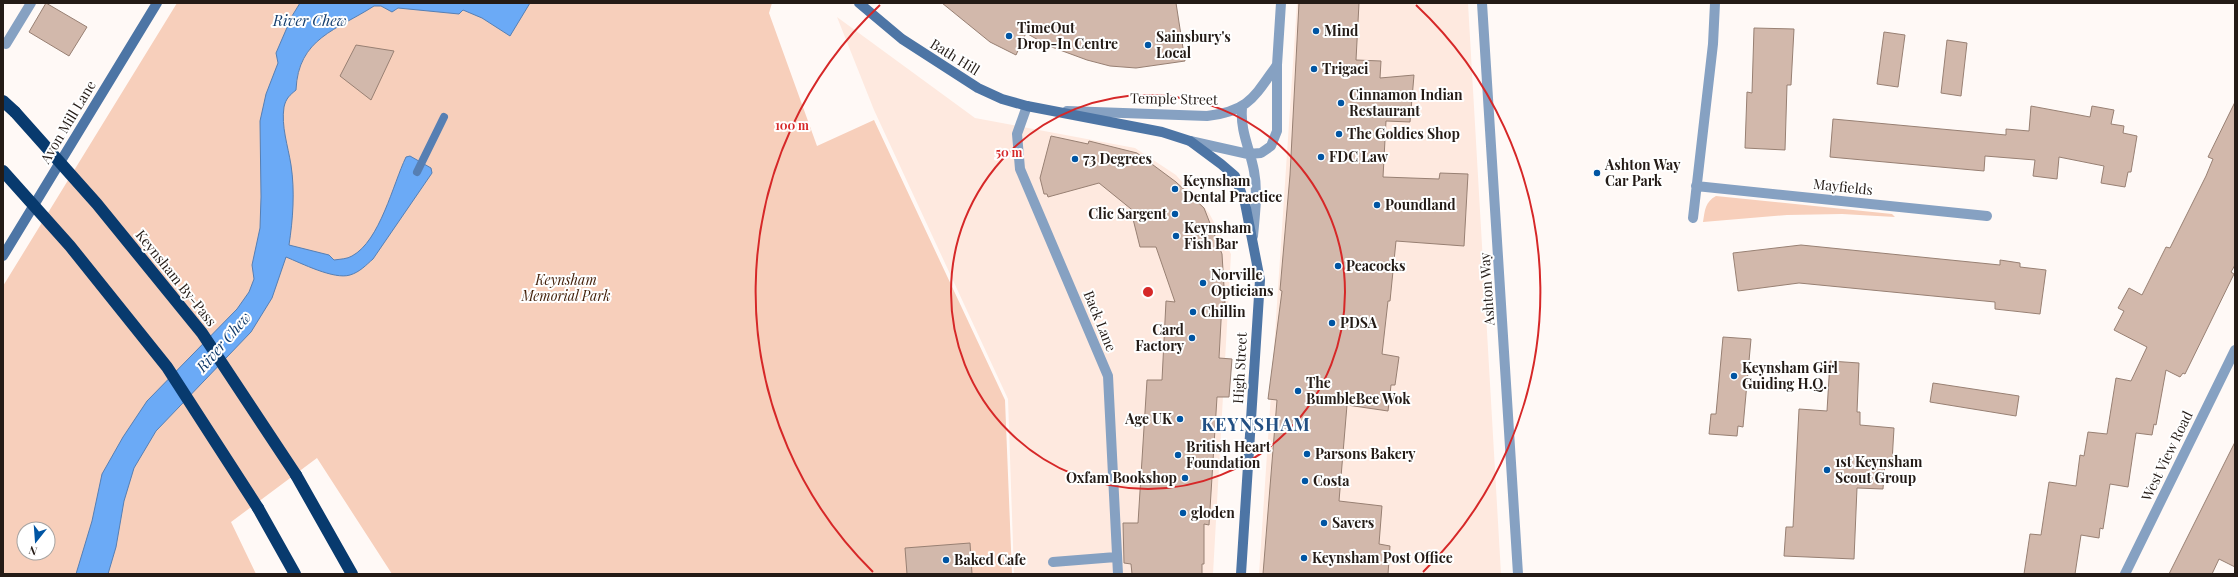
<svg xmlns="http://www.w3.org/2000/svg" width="2238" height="577" font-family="'Playfair Display',serif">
<rect width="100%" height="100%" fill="#fff9f6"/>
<path fill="#fee9df" d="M 1297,3 L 1468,3 L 1501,574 L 1259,574 Z
M 837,17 L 975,118 L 1135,148 L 1176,175 L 1209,213 L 1231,254 L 1213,574 L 1014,574 L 1008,399 L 874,110 Z"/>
<path fill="#f7cfbb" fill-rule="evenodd" d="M 177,3 L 772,3 L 769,13 L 817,146 L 874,120 L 1005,400 L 1012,574 L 392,574 L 317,458 L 231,522 L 256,574 L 3,574 L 3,286 ZM 24,529 L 48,529 L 48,553 L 24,553 Z
M 1716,196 L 1892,214 L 1895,217 L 1842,214 L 1787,215 L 1703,222 C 1705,210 1705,202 1716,196 Z"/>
<path fill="#6baaf6" stroke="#567fb3" d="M 300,3 L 530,3 L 510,36 L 482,18 L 463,10 L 459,14 L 398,8 L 392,12 L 381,6 L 374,6 C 337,30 298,38 296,90 C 290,95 286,98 284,107 C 281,126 288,146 291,165 C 295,191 293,219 289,245 L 329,255 L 334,260 C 341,259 347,259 352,256 C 380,241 393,184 406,157 L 410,156 L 431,168 L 432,173 L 373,259 C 366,265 360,272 350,275 C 334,280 301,263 286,257 L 272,298 L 251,332 L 156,431 L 134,468 L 124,501 L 116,547 L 108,574 L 76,574 L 92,521 L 102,474 L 123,437 L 147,401 L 237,309 L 249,292 L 254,279 L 252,265 L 260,228 L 261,197 L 260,121 L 266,94 L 278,63 L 276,53 L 292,16 Z"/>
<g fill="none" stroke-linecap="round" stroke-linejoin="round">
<path stroke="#567fb3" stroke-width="8" d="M 417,172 L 444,117"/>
</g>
<path fill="#d2b8ab" stroke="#988073" d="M 46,3 L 87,27 L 69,56 L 29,32 Z
M 942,3 L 1176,3 L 1185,61 L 1136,68 L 1110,66 L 1087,60 L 1049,46 L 1026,33 L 1016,55 L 990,42 Z
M 1299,3 L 1359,3 L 1356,60 L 1381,61 L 1380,78 L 1414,75 L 1410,122 L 1386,121 L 1383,177 L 1439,179 L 1440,173 L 1468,174 L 1464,246 L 1396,241 L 1390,301 L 1388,301 L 1382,354 L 1399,357 L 1395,385 L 1391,385 L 1388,411 L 1347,405 L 1339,501 L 1382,506 L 1379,544 L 1390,546 L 1388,574 L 1263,574 L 1277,400 L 1268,399 L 1282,291 L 1280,290 L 1290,175 Z
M 1754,28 L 1794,29 L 1791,85 L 1787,85 L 1785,150 L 1745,148 L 1747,92 L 1752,93 Z
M 1884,32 L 1905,35 L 1898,87 L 1877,84 Z
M 1947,40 L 1967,43 L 1961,96 L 1941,93 Z
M 356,45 L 394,51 L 371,100 L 340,76 Z
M 2235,102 L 2235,265 L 2231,272 L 2234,274 L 2185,374 L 2183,373 L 2180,377 L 2166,370 L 2156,425 L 2154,424 L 2152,435 L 2136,433 L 2128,487 L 2110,484 L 2103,529 L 2100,528 L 2099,538 L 2081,535 L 2075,574 L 2024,574 L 2030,534 L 2041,535 L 2049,482 L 2076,486 L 2080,455 L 2084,456 L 2088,432 L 2107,434 L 2116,378 L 2131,381 L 2147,347 L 2114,330 L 2124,311 L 2118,308 L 2129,288 L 2142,295 L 2166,247 L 2170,248 L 2206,176 L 2213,159 L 2208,157 Z
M 2031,106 L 2090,117 L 2092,106 L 2114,110 L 2111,124 L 2124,126 L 2123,133 L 2137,136 L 2131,172 L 2128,172 L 2125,187 L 2101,183 L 2104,166 L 2059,157 L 2057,179 L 2033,176 L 2035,160 L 1985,156 L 1984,171 L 1830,157 L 1833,119 L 2006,135 L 2006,129 L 2029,131 Z
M 1051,136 L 1088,144 L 1089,141 L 1137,153 L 1176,182 L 1204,208 L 1222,254 L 1225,303 L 1222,303 L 1219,358 L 1232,359 L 1229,397 L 1217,397 L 1209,525 L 1204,524 L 1204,564 L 1202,564 L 1202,574 L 1132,574 L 1131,564 L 1124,563 L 1123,523 L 1138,523 L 1147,380 L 1162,380 L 1166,301 L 1175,302 L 1156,247 L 1140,247 L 1132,215 L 1136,213 L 1099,183 L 1048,197 L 1047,194 L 1044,194 L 1040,178 Z
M 1801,245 L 2000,265 L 2000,260 L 2020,263 L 2020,267 L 2046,270 L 2040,314 L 1995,309 L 1995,302 L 1799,283 L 1738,291 L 1733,253 Z
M 1723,337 L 1751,339 L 1743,427 L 1738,426 L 1737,436 L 1709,434 L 1711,414 L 1716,414 Z
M 1830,361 L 1859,363 L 1857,412 L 1860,412 L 1860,425 L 1894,428 L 1892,462 L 1885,462 L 1883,489 L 1857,488 L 1854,559 L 1784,556 L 1786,527 L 1793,527 L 1799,409 L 1827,411 Z
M 1933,383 L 2019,396 L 2016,416 L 1930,402 Z
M 2235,442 L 2235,567 L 2219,559 L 2212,574 L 2169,574 Z
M 970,543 L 972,574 L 907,574 L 905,548 Z"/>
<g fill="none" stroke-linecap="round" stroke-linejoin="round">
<path stroke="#86a1c2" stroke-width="10" d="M 1482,3 L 1518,574
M 6,44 L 31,3
M 1027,106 L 1017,134 L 1020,169 L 1108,376 L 1118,574
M 1242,108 C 1240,131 1250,149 1254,171 C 1258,192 1255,214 1253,236
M 1067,111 L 1207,116 C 1249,111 1254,97 1277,65
M 1190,141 L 1248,154 L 1261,153 L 1271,146 L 1277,131 L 1277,65 L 1281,3
M 1696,186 L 1987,216
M 1693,218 L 1713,44 L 1715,3
M 1053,562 L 1116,557
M 2125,574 L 2235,350"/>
<path stroke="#4d75a5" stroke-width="10" d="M 859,3 L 902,39 L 978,88 L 1002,99 L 1027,106 L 1162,132 L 1190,141 L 1221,164 L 1235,176 L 1245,203 L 1260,280 L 1241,574
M 3,256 L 157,3"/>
<path stroke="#083a6e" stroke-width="12" d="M 3,101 L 15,112
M 296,475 L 352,574
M 258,508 L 295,574"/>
<path stroke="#083a6e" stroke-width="12" d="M 15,112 L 97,204 L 202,333 L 296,475
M 3,171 L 70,246 L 167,367 L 258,508"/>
</g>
<g fill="none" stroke="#d62828" stroke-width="2">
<circle cx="1148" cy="292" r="197"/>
<path d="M873 572A393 393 0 0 1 880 5M1416 5A393 393 0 0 1 1423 572"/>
</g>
<g fill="#0055a3" stroke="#fff" stroke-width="1.5">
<circle cx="1316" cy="31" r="4"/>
<circle cx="1009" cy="36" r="4"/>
<circle cx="1148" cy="45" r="4"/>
<circle cx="1314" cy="69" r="4"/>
<circle cx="1341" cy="103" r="4"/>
<circle cx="1339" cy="134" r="4"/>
<circle cx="1321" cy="157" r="4"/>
<circle cx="1075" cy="159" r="4"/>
<circle cx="1597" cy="173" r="4"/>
<circle cx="1175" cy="189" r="4"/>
<circle cx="1377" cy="205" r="4"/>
<circle cx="1175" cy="214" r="4"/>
<circle cx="1176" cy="236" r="4"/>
<circle cx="1338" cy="266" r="4"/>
<circle cx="1203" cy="283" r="4"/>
<circle cx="1193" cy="312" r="4"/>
<circle cx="1332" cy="323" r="4"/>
<circle cx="1192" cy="338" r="4"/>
<circle cx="1734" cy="376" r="4"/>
<circle cx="1298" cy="391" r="4"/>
<circle cx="1180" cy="419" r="4"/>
<circle cx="1307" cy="454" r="4"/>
<circle cx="1178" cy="455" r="4"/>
<circle cx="1827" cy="470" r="4"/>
<circle cx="1185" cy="478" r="4"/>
<circle cx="1305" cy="481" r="4"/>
<circle cx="1183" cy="513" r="4"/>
<circle cx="1324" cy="523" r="4"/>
<circle cx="1304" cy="558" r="4"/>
<circle cx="946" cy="560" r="4"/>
</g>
<g text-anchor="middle" stroke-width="4" stroke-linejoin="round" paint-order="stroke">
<g font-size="14" font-weight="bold" fill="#241b16" stroke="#fff" text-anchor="start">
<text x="1017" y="33">TimeOut<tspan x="1017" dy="16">Drop-In Centre</tspan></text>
<text x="1324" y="36">Mind</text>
<text x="1156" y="42">Sainsbury's<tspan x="1156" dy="16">Local</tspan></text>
<text x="1322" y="74">Trigaci</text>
<text x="1349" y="100">Cinnamon Indian<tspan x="1349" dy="16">Restaurant</tspan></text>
<text x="1347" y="139">The Goldies Shop</text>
<text x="1329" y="162">FDC Law</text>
<text x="1083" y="164">73 Degrees</text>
<text x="1605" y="170">Ashton Way<tspan x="1605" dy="16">Car Park</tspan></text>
<text x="1183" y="186">Keynsham<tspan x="1183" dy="16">Dental Practice</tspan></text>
<text x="1385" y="210">Poundland</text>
<text x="1167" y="219" text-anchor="end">Clic Sargent</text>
<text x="1184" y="233">Keynsham<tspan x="1184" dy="16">Fish Bar</tspan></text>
<text x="1346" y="271">Peacocks</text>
<text x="1211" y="280">Norville<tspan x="1211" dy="16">Opticians</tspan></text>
<text x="1201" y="317">Chillin</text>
<text x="1340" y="328">PDSA</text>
<text x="1184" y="335" text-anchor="end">Card<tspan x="1184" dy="16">Factory</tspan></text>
<text x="1742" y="373">Keynsham Girl<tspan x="1742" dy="16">Guiding H.Q.</tspan></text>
<text x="1306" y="388">The<tspan x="1306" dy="16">BumbleBee Wok</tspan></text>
<text x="1172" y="424" text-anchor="end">Age UK</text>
<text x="1186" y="452">British Heart<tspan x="1186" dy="16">Foundation</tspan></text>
<text x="1315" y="459">Parsons Bakery</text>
<text x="1835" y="467">1st Keynsham<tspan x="1835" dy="16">Scout Group</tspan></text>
<text x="1177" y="483" text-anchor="end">Oxfam Bookshop</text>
<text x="1313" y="486">Costa</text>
<text x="1191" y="518">gloden</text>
<text x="1332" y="528">Savers</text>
<text x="1312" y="563">Keynsham Post Office</text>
<text x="954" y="565">Baked Cafe</text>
</g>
<g font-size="14" fill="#241b16" stroke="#fff">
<text transform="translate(955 57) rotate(32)" y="5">Bath Hill</text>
<text transform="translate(1174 99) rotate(1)" y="5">Temple Street</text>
<text transform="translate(68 122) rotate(-59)" y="5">Avon Mill Lane</text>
<text transform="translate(1843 187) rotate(6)" y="5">Mayfields</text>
<text transform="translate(176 278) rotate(51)" y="5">Keynsham By-Pass</text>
<text transform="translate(1487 289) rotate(-94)" y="5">Ashton Way</text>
<text transform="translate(1100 321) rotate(68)" y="5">Back Lane</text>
<text transform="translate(1240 368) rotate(-87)" y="5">High Street</text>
<text transform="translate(2167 456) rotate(-64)" y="5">West View Road</text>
</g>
<g font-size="14" font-style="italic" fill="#421f09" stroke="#fff">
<text x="566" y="285">Keynsham<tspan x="566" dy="16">Memorial Park</tspan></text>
</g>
<g font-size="15" font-style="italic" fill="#133d6d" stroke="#fff">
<text x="310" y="26">River Chew</text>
<text transform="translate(224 342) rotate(-49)" y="5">River Chew</text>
</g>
<g font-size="18" font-weight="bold" letter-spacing="1" fill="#224f83" stroke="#fff">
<text x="1256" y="431">KEYNSHAM</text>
</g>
</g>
<circle cx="1148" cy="292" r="6" fill="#d62828" stroke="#fff" stroke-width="2"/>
<g font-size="12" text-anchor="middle" font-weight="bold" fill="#d62828" stroke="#fff" stroke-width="4" stroke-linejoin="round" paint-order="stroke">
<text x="792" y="130">100 m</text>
<text x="1009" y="157">50 m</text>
</g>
<rect width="2238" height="577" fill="none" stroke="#241b16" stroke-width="8"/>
<g transform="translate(36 541) rotate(197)"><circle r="19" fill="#ffffff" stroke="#a7a4a2"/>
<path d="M0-3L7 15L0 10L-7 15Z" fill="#0055a3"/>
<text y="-6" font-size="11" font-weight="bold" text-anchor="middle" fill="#241b16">N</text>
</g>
</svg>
